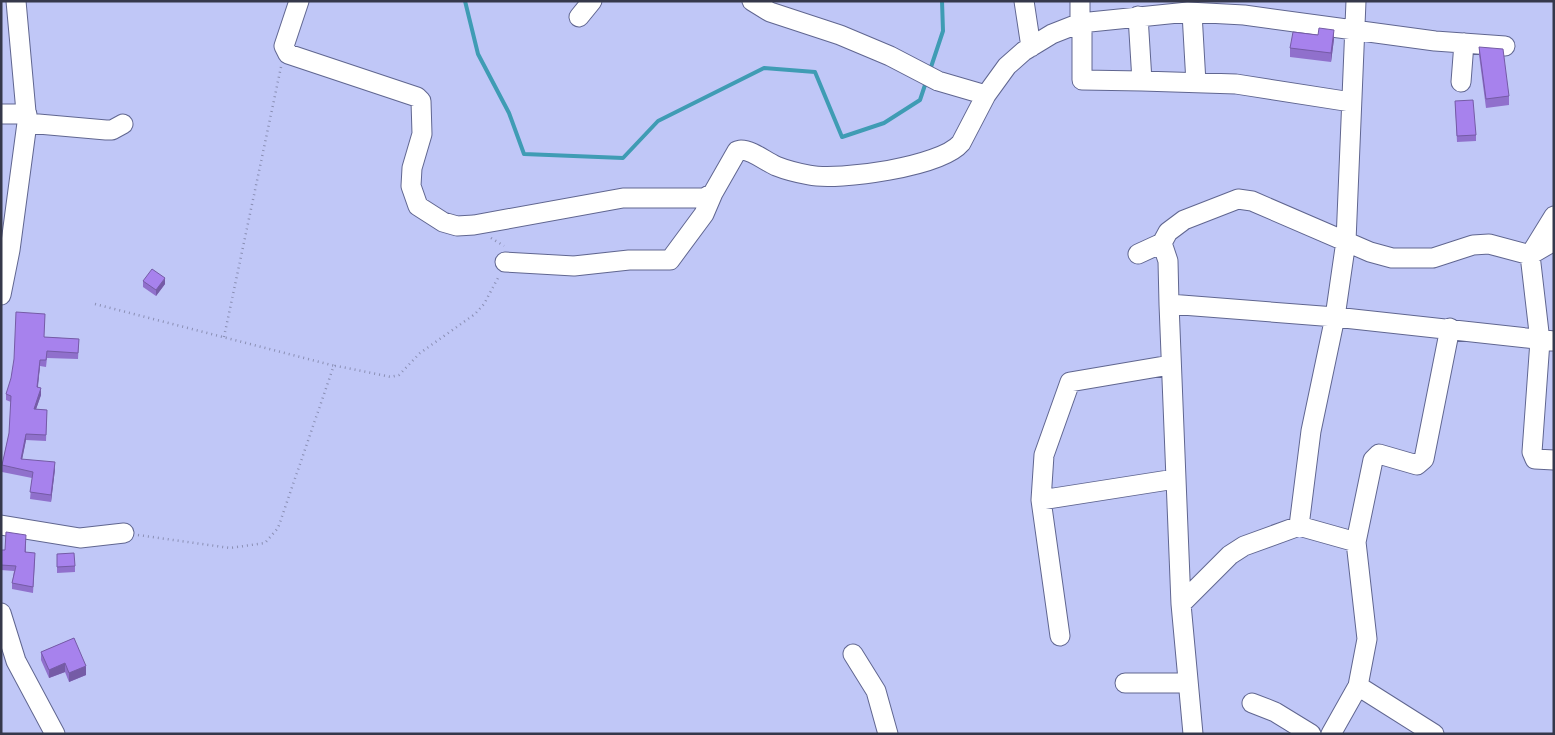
<svg xmlns="http://www.w3.org/2000/svg" width="1555" height="735" font-family="Barlow,sans-serif">
<rect width="100%" height="100%" fill="#c0c7f7"/>
<g fill="none" stroke-linecap="round" stroke-linejoin="round">
<path stroke="#3f9cb4" stroke-width="4" d="M 465,1 L 478,54 L 509,113 L 524,154 L 623,158 L 658,121 L 764,68 L 815,72 L 842,137 L 884,123 L 920,100 L 926,82
M 930,70 L 943,31 L 942,1"/>
<defs>
<path id="minor" d="M 299,1 L 284,46 L 288,54 L 417,97 L 421,101 L 422,134 L 412,168 L 411,186 L 418,206 L 443,222 L 457,226 L 474,225 L 623,198 L 704,198 L 713,193 L 737,151 L 741,150 C 752,150 765,161 776,166 C 786,170 798,173 809,175 C 839,181 941,167 961,143 L 986,95 L 1007,66 L 1024,51 L 1052,34 L 1080,23 L 1188,12 L 1244,15 L 1435,41 L 1505,46
M 752,1 L 770,12 L 840,35 L 890,56 L 938,81 L 986,95
M 1024,1 L 1031,47
M 1080,1 L 1080,23
M 1192,13 L 1196,83
M 1138,16 L 1142,81 L 1236,84 L 1351,102
M 579,17 L 592,1
M 1082,22 L 1082,80 L 1142,81
M 1461,82 L 1464,43
M 1,114 L 27,114
M 27,123 L 106,130 L 112,130 L 123,124
M 1554,216 L 1530,255 L 1540,341 L 1532,452 L 1535,459 L 1554,460
M 1138,254 L 1162,243
M 505,262 L 574,266 L 629,260 L 670,260 L 704,214 L 713,193
M 1,295 L 10,250 L 27,123 L 16,1
M 1169,304 L 1168,261 L 1162,243 L 1168,232 L 1184,220 L 1238,199 L 1252,201 L 1370,252 L 1392,258 L 1433,258 L 1473,245 L 1489,244 L 1530,255 L 1554,241
M 1170,365 L 1070,382 L 1044,455 L 1041,500 L 1175,479
M 1041,500 L 1060,636
M 1,525 L 80,538 L 124,533
M 1299,526 L 1356,542
M 1181,604 L 1169,304 L 1335,317 L 1554,341
M 1,613 L 16,661 L 55,734
M 853,654 L 876,691 L 888,734
M 1125,683 L 1187,683
M 1358,686 L 1434,734
M 1252,703 L 1275,712 L 1311,734
M 1193,734 L 1181,604 L 1230,555 L 1244,546 L 1299,526 L 1311,431 L 1335,317 L 1346,241 L 1356,1
M 1331,734 L 1358,686 L 1367,639 L 1356,542 L 1373,460 L 1379,454 L 1417,465 L 1424,459 L 1450,328"/>
</defs>
<use href="#minor" stroke="#606690" stroke-width="21"/>
<path stroke="#8a8fb4" stroke-width="2.5" stroke-dasharray="1 4" stroke-linecap="butt" d="M 491,238 L 504,246
M 95,304 L 335,366
M 224,337 L 281,67
M 138,535 L 230,548 L 265,543 L 278,528 L 333,368 L 335,366 L 342,367 L 391,377 L 399,375 L 420,353 L 475,314 L 484,304 L 499,276"/>
<use href="#minor" stroke="#fff" stroke-width="19"/>
</g>
<path fill="#9070cc" d="M 1334,39 L 1331,62 L 1290,57 L 1290,48 Z
M 1479,47 L 1509,96 L 1509,105 L 1486,108 L 1479,55 Z
M 1455,101 L 1476,135 L 1476,141 L 1457,142 Z
M 143,281 L 165,284 L 156,296 L 143,287 Z
M 45,337 L 79,339 L 78,359 L 47,358 L 46,367 L 40,366 L 38,387 L 41,395 L 36,409 L 47,410 L 46,441 L 26,440 L 22,459 L 55,469 L 51,502 L 30,499 L 32,478 L 2,472 L 2,465 L 9,433 L 11,402 L 6,400 L 6,394 Z
M 26,541 L 26,552 L 35,559 L 33,593 L 12,589 L 12,583 L 14,571 L 1,570 L 1,550 L 5,550 Z
M 57,554 L 75,566 L 75,572 L 57,573 Z
M 74,638 L 86,675 L 69,682 L 65,672 L 49,678 L 41,660 L 41,652 Z"/>
<path fill="#755ba6" d="M 1334,30 L 1334,39 L 1331,62 L 1331,53 Z
M 165,278 L 165,284 L 156,296 L 156,290 Z
M 40,360 L 40,366 L 37,393 L 37,387 Z
M 41,388 L 41,395 L 34,415 L 34,409 Z
M 26,434 L 26,440 L 21,465 L 21,459 Z
M 55,462 L 55,469 L 51,502 L 51,495 Z
M 65,663 L 65,672 L 49,678 L 49,670 Z
M 86,666 L 86,675 L 69,682 L 69,673 Z"/>
<path fill="#a782ed" stroke="#755ba6" d="M 1319,28 L 1334,30 L 1331,53 L 1290,48 L 1293,32 L 1318,35 Z
M 1479,47 L 1503,49 L 1509,96 L 1486,99 Z
M 1473,100 L 1476,135 L 1457,136 L 1455,101 Z
M 152,269 L 165,278 L 156,290 L 143,281 Z
M 16,312 L 45,314 L 44,337 L 79,339 L 78,353 L 47,351 L 46,360 L 40,360 L 37,387 L 41,388 L 34,409 L 47,410 L 46,435 L 26,434 L 21,459 L 55,462 L 51,495 L 30,492 L 33,472 L 2,465 L 9,433 L 11,396 L 6,394 L 11,378 L 14,359 Z
M 6,532 L 26,535 L 25,552 L 35,553 L 33,587 L 12,583 L 16,566 L 1,565 L 1,550 L 5,550 Z
M 74,553 L 75,566 L 57,567 L 57,554 Z
M 74,638 L 86,666 L 69,673 L 65,663 L 49,670 L 41,652 Z"/>
<rect width="1555" height="735" fill="none" stroke="#35384b" stroke-width="5"/>
</svg>
